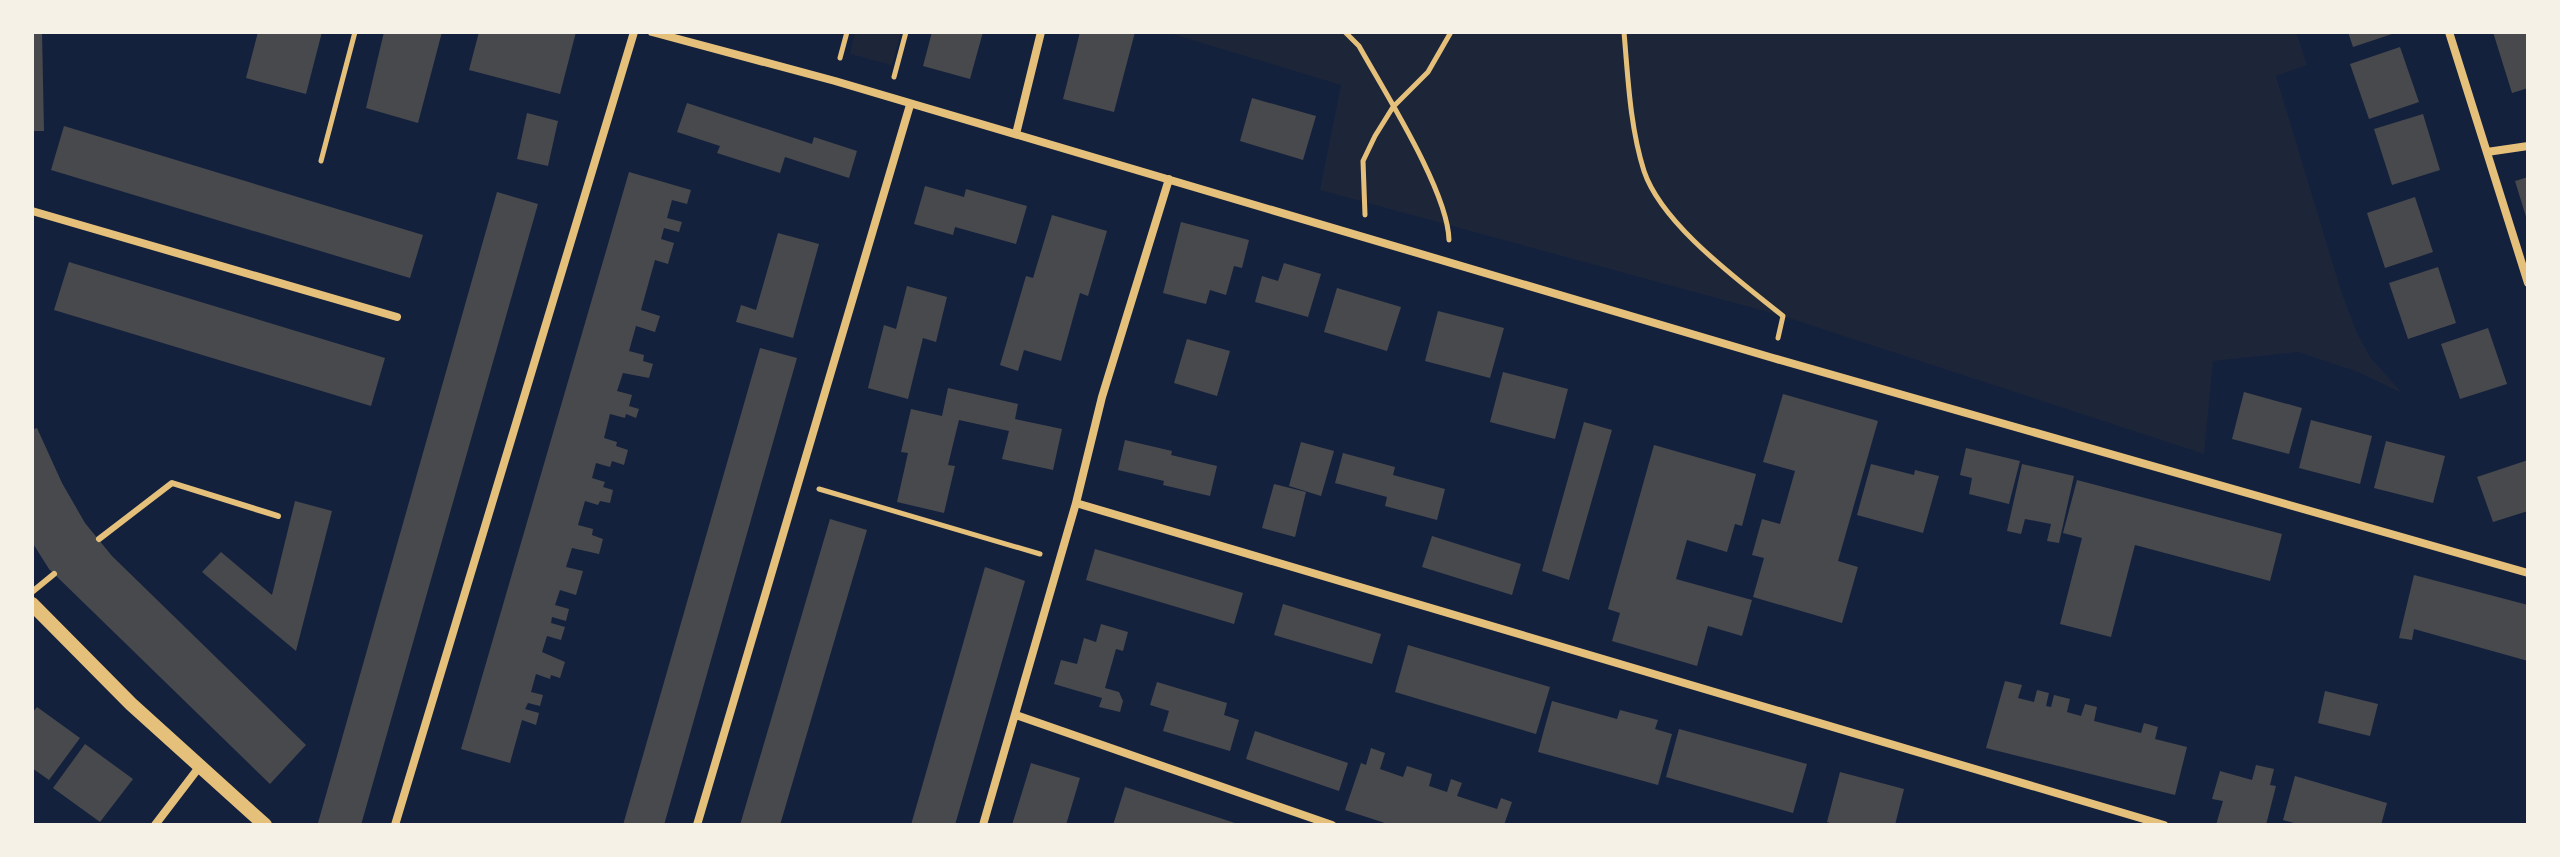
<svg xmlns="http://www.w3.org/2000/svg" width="2560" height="857" font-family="Raleway,sans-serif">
<rect width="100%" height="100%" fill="#14213d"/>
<path fill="#1d2539" d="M 855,32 L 901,32 L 892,65 L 850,54 Z
M 1166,32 L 2296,32 L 2307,65 L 2276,76 L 2341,291 L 2357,333 L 2370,357 L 2402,393 L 2358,372 L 2298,352 L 2213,361 L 2204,454 L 1783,316 L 1320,190 L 1341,85 Z"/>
<path fill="#48494c" d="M 32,32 L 42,32 L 44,131 L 32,131 Z
M 258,32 L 322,32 L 306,94 L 246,78 Z
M 384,32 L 442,32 L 418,123 L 366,108 Z
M 479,32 L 576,32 L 560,94 L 469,70 Z
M 932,32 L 983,32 L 970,79 L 923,66 Z
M 1080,32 L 1135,32 L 1114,112 L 1063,99 Z
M 2348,32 L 2395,32 L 2395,33 L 2353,47 Z
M 2493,32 L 2528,32 L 2528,88 L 2512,93 Z
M 2400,47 L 2419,102 L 2369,119 L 2350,64 Z
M 1252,98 L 1316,116 L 1303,160 L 1240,141 Z
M 687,103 L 812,144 L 814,137 L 857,151 L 849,178 L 785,157 L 780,173 L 717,153 L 720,146 L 677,132 Z
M 527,113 L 558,121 L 548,166 L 517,159 Z
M 2423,114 L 2440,170 L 2392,185 L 2374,129 Z
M 64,126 L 423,235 L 410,278 L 51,170 Z
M 629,172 L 691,190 L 687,204 L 672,200 L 667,218 L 682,222 L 679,232 L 664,228 L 661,239 L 674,243 L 668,264 L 655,260 L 641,310 L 660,316 L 655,332 L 636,326 L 629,351 L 644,355 L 643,361 L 653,364 L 649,378 L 623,373 L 617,391 L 632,395 L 629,406 L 639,409 L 636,418 L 626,414 L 625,418 L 610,414 L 604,438 L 617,442 L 616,446 L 628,450 L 624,465 L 612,461 L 610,467 L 596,463 L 592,478 L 605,482 L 603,487 L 613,490 L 610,503 L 600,501 L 598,505 L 585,501 L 578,525 L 593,529 L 592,535 L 603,539 L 599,554 L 572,548 L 566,567 L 583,571 L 576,595 L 560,590 L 555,605 L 569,609 L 566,621 L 552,617 L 551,623 L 565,627 L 561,640 L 547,636 L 542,652 L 565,662 L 560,678 L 551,675 L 550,679 L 536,674 L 531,692 L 543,695 L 540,706 L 528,703 L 525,709 L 539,713 L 536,725 L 522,720 L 510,763 L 461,749 Z
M 2528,177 L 2528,220 L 2527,220 L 2515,181 Z
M 925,186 L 964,197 L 966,189 L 1027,206 L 1016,244 L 955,227 L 953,235 L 914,224 Z
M 497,192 L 538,204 L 361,825 L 326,825 L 318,823 Z
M 2415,197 L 2433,252 L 2385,268 L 2367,213 Z
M 1052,215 L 1107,231 L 1088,296 L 1080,293 L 1061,361 L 1024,350 L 1018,371 L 1000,365 L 1026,276 L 1033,278 Z
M 1181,222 L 1249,240 L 1242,268 L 1234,266 L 1226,295 L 1210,290 L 1206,304 L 1163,293 Z
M 778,233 L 819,244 L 793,338 L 736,322 L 741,305 L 756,310 Z
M 69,262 L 385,358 L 371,406 L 54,310 Z
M 1284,263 L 1321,274 L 1308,317 L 1255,302 L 1262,276 L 1278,281 Z
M 2438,267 L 2456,323 L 2408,339 L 2389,283 Z
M 907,286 L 947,297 L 936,342 L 923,338 L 908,399 L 868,388 L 884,325 L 896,329 Z
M 1337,288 L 1401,307 L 1387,351 L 1324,332 Z
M 1438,311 L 1504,328 L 1490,378 L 1425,361 Z
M 2488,328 L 2507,384 L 2460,399 L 2441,344 Z
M 1187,339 L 1230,351 L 1217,396 L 1174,383 Z
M 760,348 L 797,358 L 664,825 L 623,825 Z
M 1503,372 L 1568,389 L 1555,439 L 1490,422 Z
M 948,388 L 1018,404 L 1015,419 L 1062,429 L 1053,470 L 1002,459 L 1009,431 L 959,420 L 948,465 L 955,466 L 944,513 L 897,502 L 908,453 L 901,452 L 911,409 L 942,416 Z
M 2244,392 L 2302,408 L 2289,454 L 2232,439 Z
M 1783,394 L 1878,421 L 1838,561 L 1858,567 L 1842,623 L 1753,597 L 1764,558 L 1752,555 L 1762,519 L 1780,524 L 1795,471 L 1763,462 Z
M 2311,420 L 2372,436 L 2360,484 L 2299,468 Z
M 1584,422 L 1612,430 L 1569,580 L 1542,571 Z
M 37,428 L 62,483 L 85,523 L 112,556 L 306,745 L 270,784 L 49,569 L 32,542 L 32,430 Z
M 1125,440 L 1172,451 L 1171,455 L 1217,466 L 1210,496 L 1163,485 L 1164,481 L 1118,470 Z
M 2386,441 L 2445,456 L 2433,503 L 2374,488 Z
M 1301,442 L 1334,451 L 1321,496 L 1289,486 Z
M 1654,445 L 1756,474 L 1742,526 L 1735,524 L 1727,552 L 1687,540 L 1676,579 L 1752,600 L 1742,636 L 1708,626 L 1697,666 L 1612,641 L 1620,613 L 1608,609 Z
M 1966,448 L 2020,461 L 2009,504 L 1969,494 L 1972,478 L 1960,475 Z
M 1343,453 L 1395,467 L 1393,475 L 1445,489 L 1437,520 L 1385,506 L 1387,497 L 1335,483 Z
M 2528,460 L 2528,511 L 2493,522 L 2477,477 Z
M 1871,464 L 1914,475 L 1915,470 L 1939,476 L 1923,533 L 1857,515 Z
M 2022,464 L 2074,476 L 2059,543 L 2047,541 L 2051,524 L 2025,519 L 2021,534 L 2007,531 Z
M 2077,480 L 2282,534 L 2270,581 L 2135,545 L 2111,637 L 2060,624 L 2082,538 L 2063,533 Z
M 1274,484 L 1306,492 L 1295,537 L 1262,528 Z
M 295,501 L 332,511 L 296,651 L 202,572 L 221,552 L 272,595 Z
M 830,519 L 867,530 L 780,825 L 740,825 Z
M 1432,536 L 1521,564 L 1512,595 L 1422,567 Z
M 1095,549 L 1243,593 L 1234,624 L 1086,580 Z
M 985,567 L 1025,581 L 955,825 L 911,825 Z
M 2414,575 L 2528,605 L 2528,661 L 2414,629 L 2412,640 L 2399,638 Z
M 1283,604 L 1381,634 L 1372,664 L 1274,635 Z
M 1101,624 L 1128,632 L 1123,651 L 1116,649 L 1105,688 L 1119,692 L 1123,701 L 1120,712 L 1099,707 L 1102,698 L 1054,684 L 1061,660 L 1077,664 L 1084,638 L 1096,642 Z
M 1408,645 L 1550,687 L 1536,734 L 1395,692 Z
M 2005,681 L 2022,685 L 2018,698 L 2034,702 L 2037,690 L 2049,693 L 2046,706 L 2051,707 L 2054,695 L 2070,699 L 2067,712 L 2081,716 L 2085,704 L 2097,707 L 2094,721 L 2141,733 L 2144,723 L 2158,727 L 2155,739 L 2187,747 L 2175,795 L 1986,748 Z
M 1157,682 L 1227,703 L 1224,715 L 1239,720 L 1230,751 L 1163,731 L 1169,711 L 1150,705 Z
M 2325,691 L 2378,704 L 2370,736 L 2318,723 Z
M 1552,701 L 1617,719 L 1620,710 L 1658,720 L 1655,729 L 1672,734 L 1658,785 L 1538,752 Z
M 37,707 L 80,738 L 49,780 L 32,768 L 32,713 Z
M 1679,729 L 1807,764 L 1793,813 L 1666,777 Z
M 1255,731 L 1348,763 L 1339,791 L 1246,759 Z
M 85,744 L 133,779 L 100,822 L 53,788 Z
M 1371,748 L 1385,753 L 1380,769 L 1403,777 L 1407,766 L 1432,774 L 1429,786 L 1447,792 L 1451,779 L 1462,783 L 1457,796 L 1497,809 L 1501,798 L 1512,802 L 1504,825 L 1391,825 L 1345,810 L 1361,763 L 1366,765 Z
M 1031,763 L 1080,778 L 1066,825 L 1012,825 Z
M 2256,765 L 2274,769 L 2270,785 L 2276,786 L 2266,825 L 2216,825 L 2223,801 L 2212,799 L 2220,771 L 2252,780 Z
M 1840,772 L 1904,789 L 1895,825 L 1836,825 L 1827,822 Z
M 2295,776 L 2387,803 L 2381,825 L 2301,825 L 2283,820 Z
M 1125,787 L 1238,824 L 1238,825 L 1113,825 Z"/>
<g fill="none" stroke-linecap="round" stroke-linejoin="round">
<path stroke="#e5c07b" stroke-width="5" d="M 1345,32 L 1359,46 C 1384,91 1448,191 1449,240
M 1624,32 C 1628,78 1630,127 1644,171 C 1662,225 1740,281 1783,316 L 1778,338
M 840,58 L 847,32
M 894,77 L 906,32
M 321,161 L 355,32
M 1365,215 L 1363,161 L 1375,136 L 1393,107 L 1428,72 L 1451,32
M 819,489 L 1040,554"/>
<path stroke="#e5c07b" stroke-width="6" d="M 99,539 L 172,483 L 278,516
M 32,592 L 54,574"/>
<path stroke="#e5c07b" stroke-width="8" d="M 652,32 L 835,81 L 1773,358 L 2528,573
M 2449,32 L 2528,283
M 1016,134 L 1041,32
M 2487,152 L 2528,146
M 32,211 L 397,317
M 1076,503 L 2164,825
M 1016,715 L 1332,825
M 155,825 L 200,766
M 395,825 L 634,32
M 697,825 L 910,105
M 983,825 L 1076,503 L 1102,397 L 1169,179"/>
<path stroke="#e5c07b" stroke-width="14" d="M 32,604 L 131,704 L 265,825"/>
</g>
<rect width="2560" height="857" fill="none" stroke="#f6f1e7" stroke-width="68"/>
</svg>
